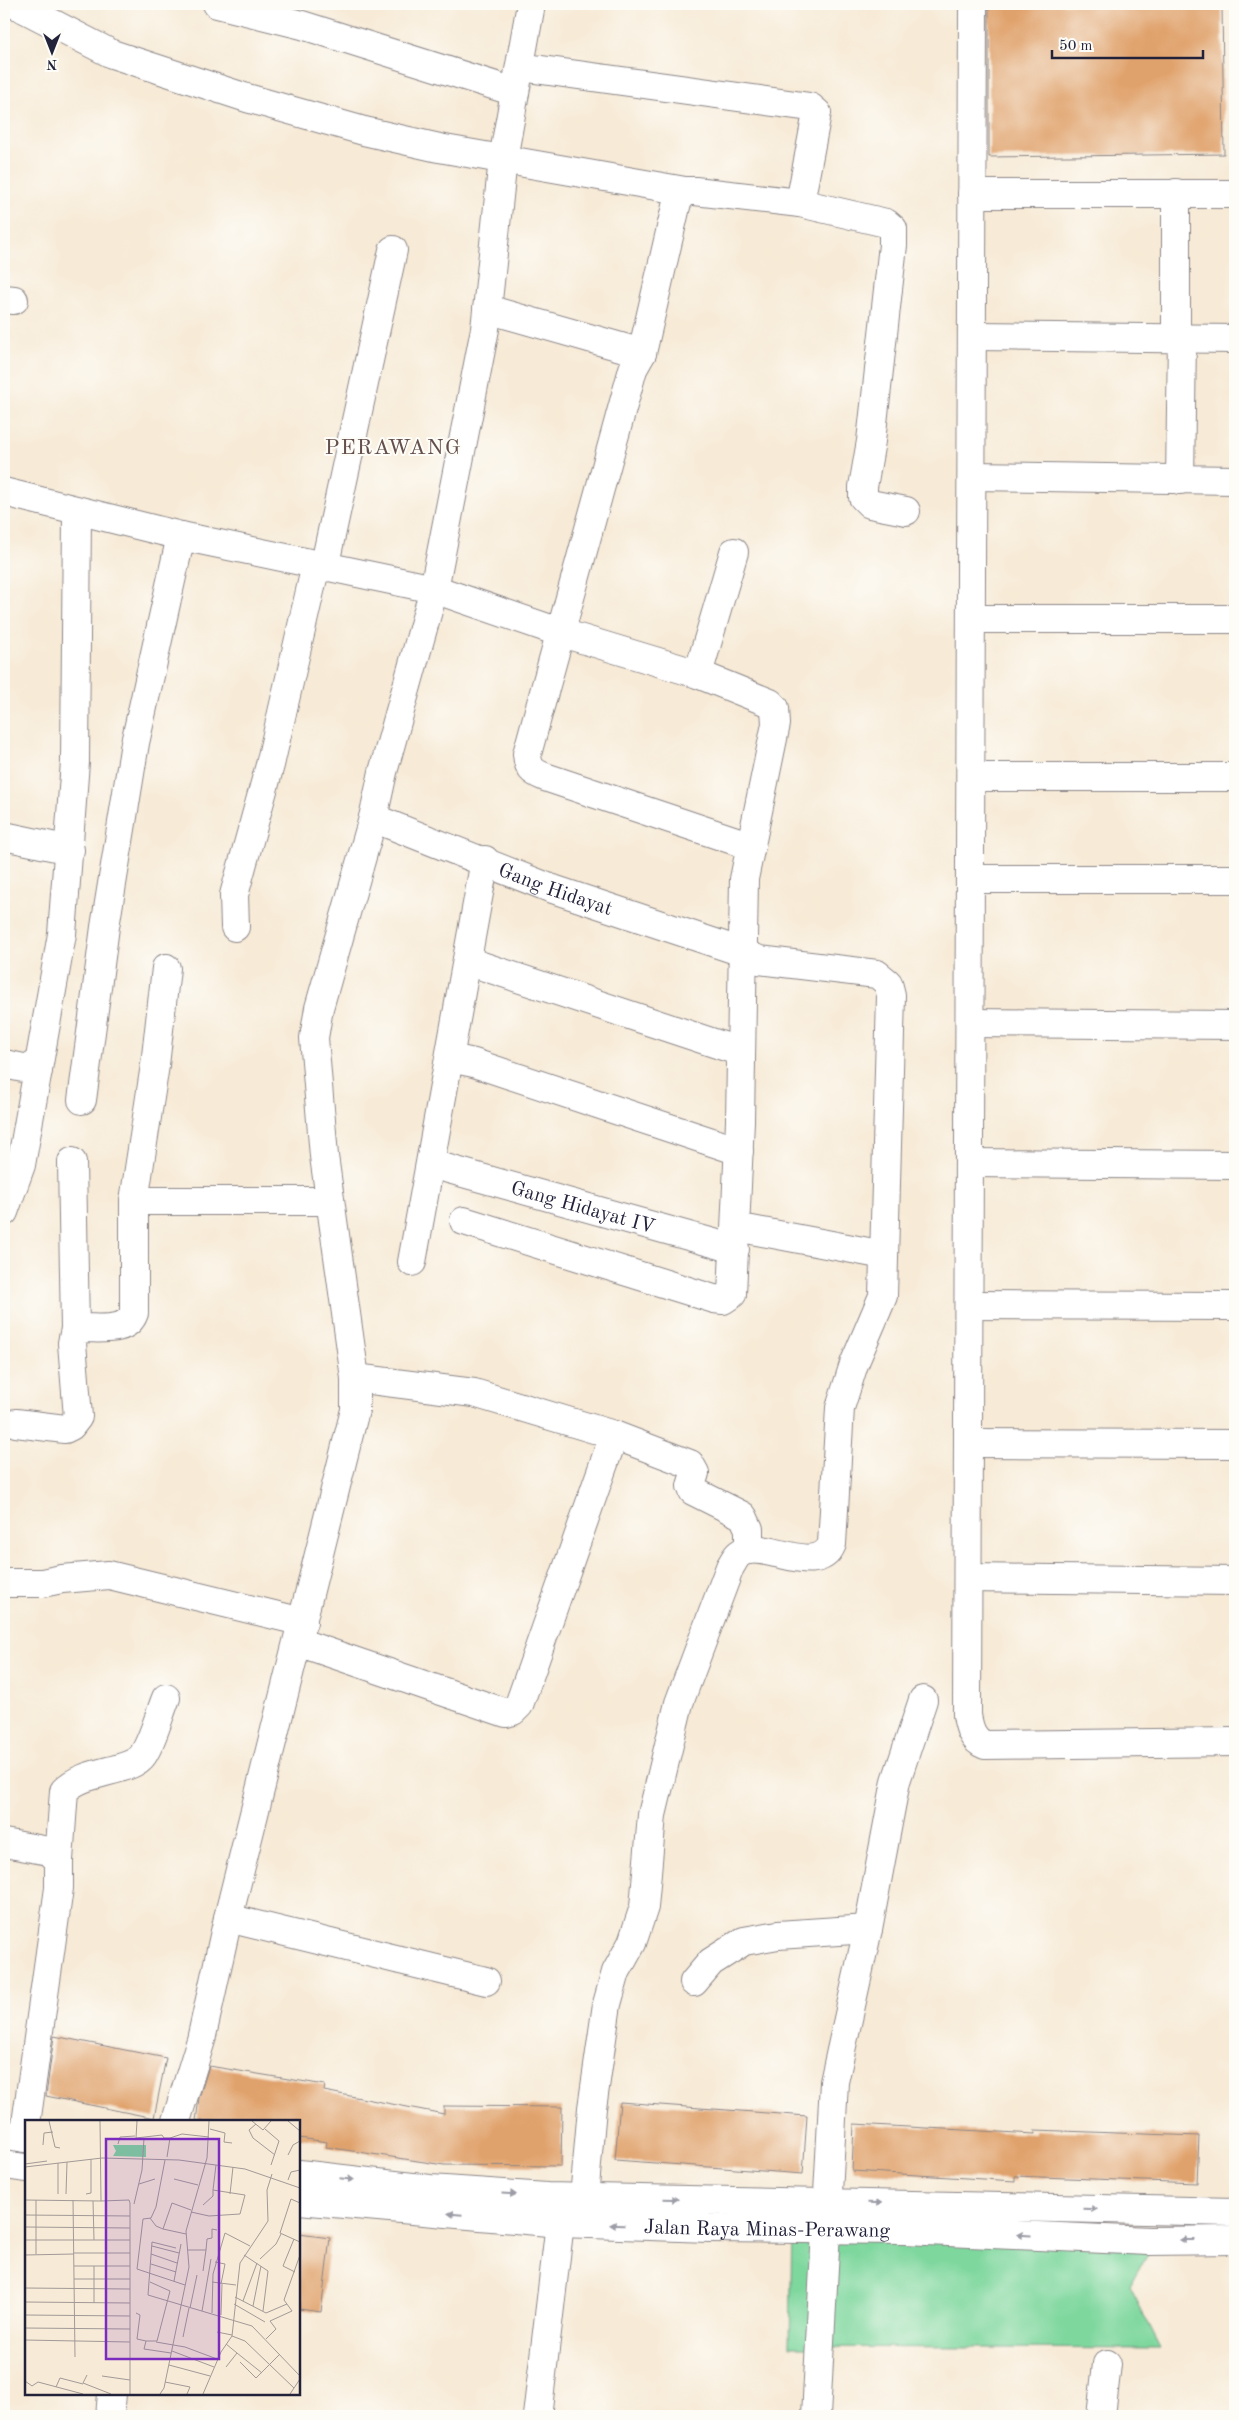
<svg xmlns="http://www.w3.org/2000/svg" width="1239" height="2420" font-family="'Old Standard TT',serif">
<rect width="100%" height="100%" fill="#fdfcf7"/>
<filter id="ink" filterUnits="userSpaceOnUse"><feTurbulence type="fractalNoise" baseFrequency=".02" numOctaves="2"/><feDisplacementMap in="SourceGraphic" scale="10" xChannelSelector="R" yChannelSelector="G"/><feConvolveMatrix kernelMatrix="1 2 1 2 8 2 1 2 1" color-interpolation-filters="sRGB"/></filter>
<filter id="wash" filterUnits="userSpaceOnUse"><feTurbulence type="fractalNoise" baseFrequency=".0096" numOctaves="4" result="noise"/><feDisplacementMap in="SourceGraphic" scale="20" xChannelSelector="R" yChannelSelector="G"/><feGaussianBlur stdDeviation="1.12" result="paint"/><feColorMatrix in="noise" values="0 0 0 0 0 0 0 0 0 0 0 0 0 0 0 0 0 1.4 0 .05"/><feComposite in="paint" operator="in"/></filter>
<g filter="url(#wash)">
<rect width="100%" height="100%" fill="#f7ead6"/>
<path fill="#7ed79d" stroke="#507c6c" d="M 792,2222 L 1159,2233 L 1129,2286 L 1161,2349 L 790,2347 Z"/>
<g id="blocks">
<path fill="#e0a26c" d="M 989,4 L 1222,4 L 1224,154 L 989,157 Z
M 54,2036 L 166,2058 L 154,2118 L 46,2096 Z
M 209,2066 L 325,2085 L 324,2091 L 444,2114 L 444,2106 L 562,2107 L 561,2166 L 444,2165 L 326,2147 L 327,2142 L 299,2138 L 299,2121 L 196,2121 L 199,2098 Z
M 620,2102 L 807,2116 L 803,2174 L 615,2160 Z
M 854,2124 L 1035,2134 L 1035,2130 L 1199,2136 L 1197,2183 L 1015,2176 L 1015,2181 L 852,2171 Z
M 299,2234 L 330,2238 L 321,2312 L 299,2309 Z"/>
</g>
</g>
<g filter="url(#ink)">
<use href="#blocks" fill-opacity="0" stroke="#8c8688" stroke-width="1"/>
<g fill="none" stroke-linecap="round" stroke-linejoin="round">
<defs>
<g id="minor">
<path d="M 15,4 L 112,54 L 247,98 L 364,131 L 439,148 L 685,191"/>
<path d="M 217,4 L 302,25 L 515,92"/>
<path d="M 973,4 L 967,1715 C 969,1727 972,1740 985,1745 L 1235,1742"/>
<path d="M 520,67 L 810,107 L 817,113 L 800,203 L 695,191 L 685,191 L 677,202 L 642,353 L 633,369 L 527,754 C 528,768 532,772 545,777 L 751,846"/>
<path d="M 1176,193 L 1176,338"/>
<path d="M 972,194 L 1235,194"/>
<path d="M 800,203 L 886,223 L 893,229 L 893,245 L 871,441 L 863,487 L 863,497 L 870,504 L 906,511"/>
<path d="M 4,299 L 14,300"/>
<path d="M 487,309 L 642,353"/>
<path d="M 972,336 L 1235,339"/>
<path d="M 972,476 L 1235,480"/>
<path d="M 1180,480 L 1182,338"/>
<path d="M 4,492 L 181,536 L 434,589 L 562,633 L 698,674 L 770,703 L 775,708 L 776,724 L 744,879 L 740,1121 L 732,1294 L 723,1300 L 714,1299 L 464,1221"/>
<path d="M 324,568 L 393,250"/>
<path d="M 972,619 L 1235,619"/>
<path d="M 698,674 L 734,552"/>
<path d="M 972,777 L 1235,777"/>
<path id="s1" d="M 373,818 L 550,888 L 742,952 L 759,960 L 877,974 L 888,983 L 891,995 L 883,1296 L 854,1364 L 840,1408 L 832,1544 C 817,1580 760,1536 739,1554 C 735,1557 733,1563 730,1567 L 679,1703 L 652,1815 L 644,1907 L 632,1943 L 616,1972 L 607,2004 L 592,2108 L 584,2198"/>
<path d="M 4,836 L 70,850"/>
<path d="M 972,879 L 1235,879"/>
<path d="M 235,927 L 234,895 L 270,765 L 316,565"/>
<path d="M 467,961 L 741,1052"/>
<path d="M 971,1023 L 1235,1025"/>
<path d="M 450,1058 L 474,1063 L 739,1151"/>
<path d="M 4,1064 L 38,1071"/>
<path d="M 82,1100 L 105,927 L 135,743 L 181,536"/>
<path d="M 72,1162 L 75,1329"/>
<path d="M 970,1163 L 1235,1165"/>
<path id="s2" d="M 431,1164 L 735,1249"/>
<path d="M 134,1201 L 155,1065 L 166,968"/>
<path d="M 4,1212 L 21,1165 L 62,934 L 75,762 L 77,511"/>
<path d="M 736,1227 L 884,1255"/>
<path d="M 412,1262 L 485,860"/>
<path d="M 969,1305 L 1235,1306"/>
<path d="M 16,1423 L 65,1429 L 71,1426 L 78,1417 L 72,1343 L 75,1329 C 95,1326 126,1335 134,1313 L 134,1201 L 330,1201"/>
<path d="M 614,1435 L 690,1464 L 695,1473 L 691,1486 L 693,1491 L 743,1516 L 749,1529 L 749,1550"/>
<path d="M 968,1443 L 1235,1444"/>
<path d="M 968,1578 L 1235,1581"/>
<path d="M 4,1583 L 42,1583 L 62,1579 L 109,1575 L 303,1622"/>
<path d="M 298,1642 L 506,1713 L 513,1711 L 519,1705 L 614,1435 L 474,1393 L 355,1378"/>
<path d="M 4,1843 L 49,1851 L 59,1860 L 59,1888 L 24,2138"/>
<path d="M 59,1860 L 64,1791 C 84,1769 131,1773 143,1755 C 153,1740 159,1715 166,1698"/>
<path d="M 228,1918 L 486,1981"/>
<path d="M 694,1982 L 711,1962 L 744,1941 L 778,1935 L 868,1929"/>
<path d="M 176,2121 L 201,2040 L 228,1918 L 355,1410 L 355,1378 L 324,1156 L 314,1038 L 319,1008 L 373,818 L 383,772 L 434,589 L 485,329 L 503,159 L 531,4"/>
<path d="M 110,2416 L 112,2394"/>
<path d="M 537,2416 L 560,2223"/>
<path d="M 816,2416 L 834,2082 L 868,1929 L 896,1781 L 923,1700"/>
<path d="M 1101,2416 L 1107,2364"/>
</g>
<g id="major">
<path d="M 4,2135 L 26,2138"/>
<path d="M 4,2165 L 26,2168"/>
<path d="M 299,2174 L 430,2189 L 547,2197 L 1235,2212"/>
<path id="s3" d="M 299,2200 L 560,2223 L 709,2228 L 905,2230 L 1149,2241 L 1235,2240"/>
</g>
</defs>
<use href="#minor" stroke="#8c8688" stroke-width="30"/>
<use href="#major" stroke="#8c8688" stroke-width="30"/>
<use href="#minor" stroke="#fff" stroke-width="28"/>
<use href="#major" stroke="#fff" stroke-width="28"/>
</g>
<defs><path id="oneway-solid" d="M-6-.8H1V-3.2L6.5 0L1 3.2V.8H-6Z" transform="scale(1.25)"/></defs>
<g fill="#9c9ca7">
<use href="#oneway-solid" transform="translate(347 2179) rotate(6)"/>
<use href="#oneway-solid" transform="translate(509 2194) rotate(4)"/>
<use href="#oneway-solid" transform="translate(671 2199) rotate(1)"/>
<use href="#oneway-solid" transform="translate(875 2203) rotate(1)"/>
<use href="#oneway-solid" transform="translate(1090 2209) rotate(1)"/>
<use href="#oneway-solid" transform="translate(455 2214) rotate(-175)"/>
<use href="#oneway-solid" transform="translate(617 2225) rotate(-178)"/>
<use href="#oneway-solid" transform="translate(1024 2235) rotate(-177)"/>
<use href="#oneway-solid" transform="translate(1187 2240) rotate(180)"/>
</g>
</g>
<g text-anchor="middle" stroke-width="4" stroke-linejoin="round" paint-order="stroke">
<g font-size="20" fill="#22223b" stroke="#fdfcf7">
<text dy="7" stroke="none"><textPath href="#s1" startOffset="196">Gang Hidayat</textPath></text>
<text dy="7" stroke="none"><textPath href="#s2" startOffset="158">Gang Hidayat IV</textPath></text>
<text dy="7" stroke="none"><textPath href="#s3" startOffset="469">Jalan Raya Minas-Perawang</textPath></text>
</g>
<g font-size="22" letter-spacing="1" fill="#644f4c" stroke="#fdfcf7">
<text x="393" y="454">PERAWANG</text>
</g>
</g>
<g transform="translate(25 2120)">
<rect width="275" height="275" fill="#f7ead6"/>
<path d="M 88,25 L 121,25 L 121,37 L 88,36 L 91,31 Z" fill="#7ed79d"/>
<path fill="none" stroke="#a29a98" stroke-width="1" d="M 24,1 L 30,27 L 35,28M 75,1 L 76,81 L 104,80 L 105,83 L 105,274M 112,1 L 111,18 L 137,15 L 139,18 L 145,18M 227,1 L 238,10 L 246,1M 263,1 L 275,11M 231,4 L 224,10 L 228,18 L 250,35M 185,9 L 200,13 L 199,22 L 207,23M 240,9 L 254,21 L 246,45M 93,24 L 95,17 L 110,16M 18,25 L 19,13 L 28,12M 263,35 L 268,25 L 275,21M 142,37 L 145,18 L 157,14 L 184,17M 140,40 L 131,87 L 126,98 L 118,99 L 112,149 L 160,165M 33,43 L 33,74M 0,44 L 22,41M 0,47 L 77,38 L 154,40 L 220,49 L 275,68M 149,59 L 173,65M 263,60 L 266,52 L 275,50M 114,64 L 130,59M 41,74 L 42,42M 61,74 L 66,73 L 66,39M 205,74 L 208,47M 0,80 L 76,81M 11,80 L 11,134M 48,80 L 50,237M 68,81 L 69,120M 275,83 L 266,79 L 255,113 L 275,122M 109,84 L 117,50 L 119,18M 178,85 L 188,76 L 188,70M 166,92 L 184,96 L 215,94 L 220,75 L 188,70 L 191,45M 0,95 L 105,96M 125,98 L 131,106 L 138,109M 0,107 L 105,108M 161,114 L 138,109 L 147,83 L 166,90M 269,119 L 258,146 L 270,152M 0,120 L 105,120M 127,126 L 154,133M 151,128 L 127,122 L 123,175 L 227,206 L 275,256M 163,130 L 181,130 L 182,119 L 187,118 L 187,109 L 192,110M 49,133 L 105,133M 126,134 L 152,143M 0,135 L 49,134M 219,135 L 243,151 L 238,191M 235,139 L 251,124 L 256,114M 190,142 L 200,144 L 196,164M 126,144 L 151,152M 49,146 L 105,146M 178,151 L 181,130M 49,159 L 105,159M 149,161 L 156,124M 125,162 L 145,171 L 132,221 L 121,221 L 119,229 L 146,233M 187,162 L 211,165M 0,168 L 105,169M 210,177 L 241,193 L 262,184M 218,181 L 232,143M 0,182 L 105,183M 69,183 L 69,146M 209,184 L 240,202M 228,186 L 236,146M 165,188 L 172,155M 177,191 L 186,139M 111,193 L 115,195 L 112,219 L 121,221M 187,193 L 188,154 L 200,113 L 225,126M 0,195 L 105,196M 196,195 L 197,164M 0,208 L 105,209M 192,212 L 207,215M 207,216 L 220,221 L 269,268M 158,217 L 164,188M 241,219 L 251,209 L 245,201 L 267,191 L 259,180 L 275,135M 0,220 L 105,222M 131,222 L 160,227 L 192,239M 147,231 L 189,247M 212,233 L 237,253M 215,242 L 231,258 L 255,234M 144,245 L 185,256M 201,247 L 212,233 L 201,224M 62,255 L 58,263 L 86,274M 77,256 L 105,260M 0,261 L 7,266 L 13,262 L 58,274M 140,262 L 165,267 L 162,274M 31,267 L 35,258 L 58,264M 135,274 L 139,268 L 164,147 L 161,111 L 182,38 L 184,1M 178,274 L 196,232 L 207,216 L 215,143 L 243,101 L 242,70 L 247,54M 265,274 L 275,259"/>
<path fill="#7b2cbf" fill-opacity="0.15" stroke="#7b2cbf" stroke-width="2.5" d="M 81,19 L 194,19 L 194,239 L 81,239 Z"/>
<rect width="275" height="275" fill="none" stroke="#22223b" stroke-width="2.5"/>
</g>
<rect width="1239" height="2420" fill="none" stroke="#fdfcf7" stroke-width="20"/>
<g transform="translate(52 52) rotate(180)" stroke="#fdfcf7" stroke-width="4" paint-order="stroke">
<path d="M0-4L9 19L0 12L-9 19Z" fill="#22223b"/>
<text y="-8" font-size="14" font-weight="bold" text-anchor="middle" fill="#22223b">N</text>
</g>
<path d="M1052 50v8h151v-8" fill="none" stroke="#22223b" stroke-width="2.5"/>
<text x="1059" y="50" font-size="15" fill="#22223b" stroke="#fdfcf7" stroke-width="4" paint-order="stroke">50 m</text>
</svg>
